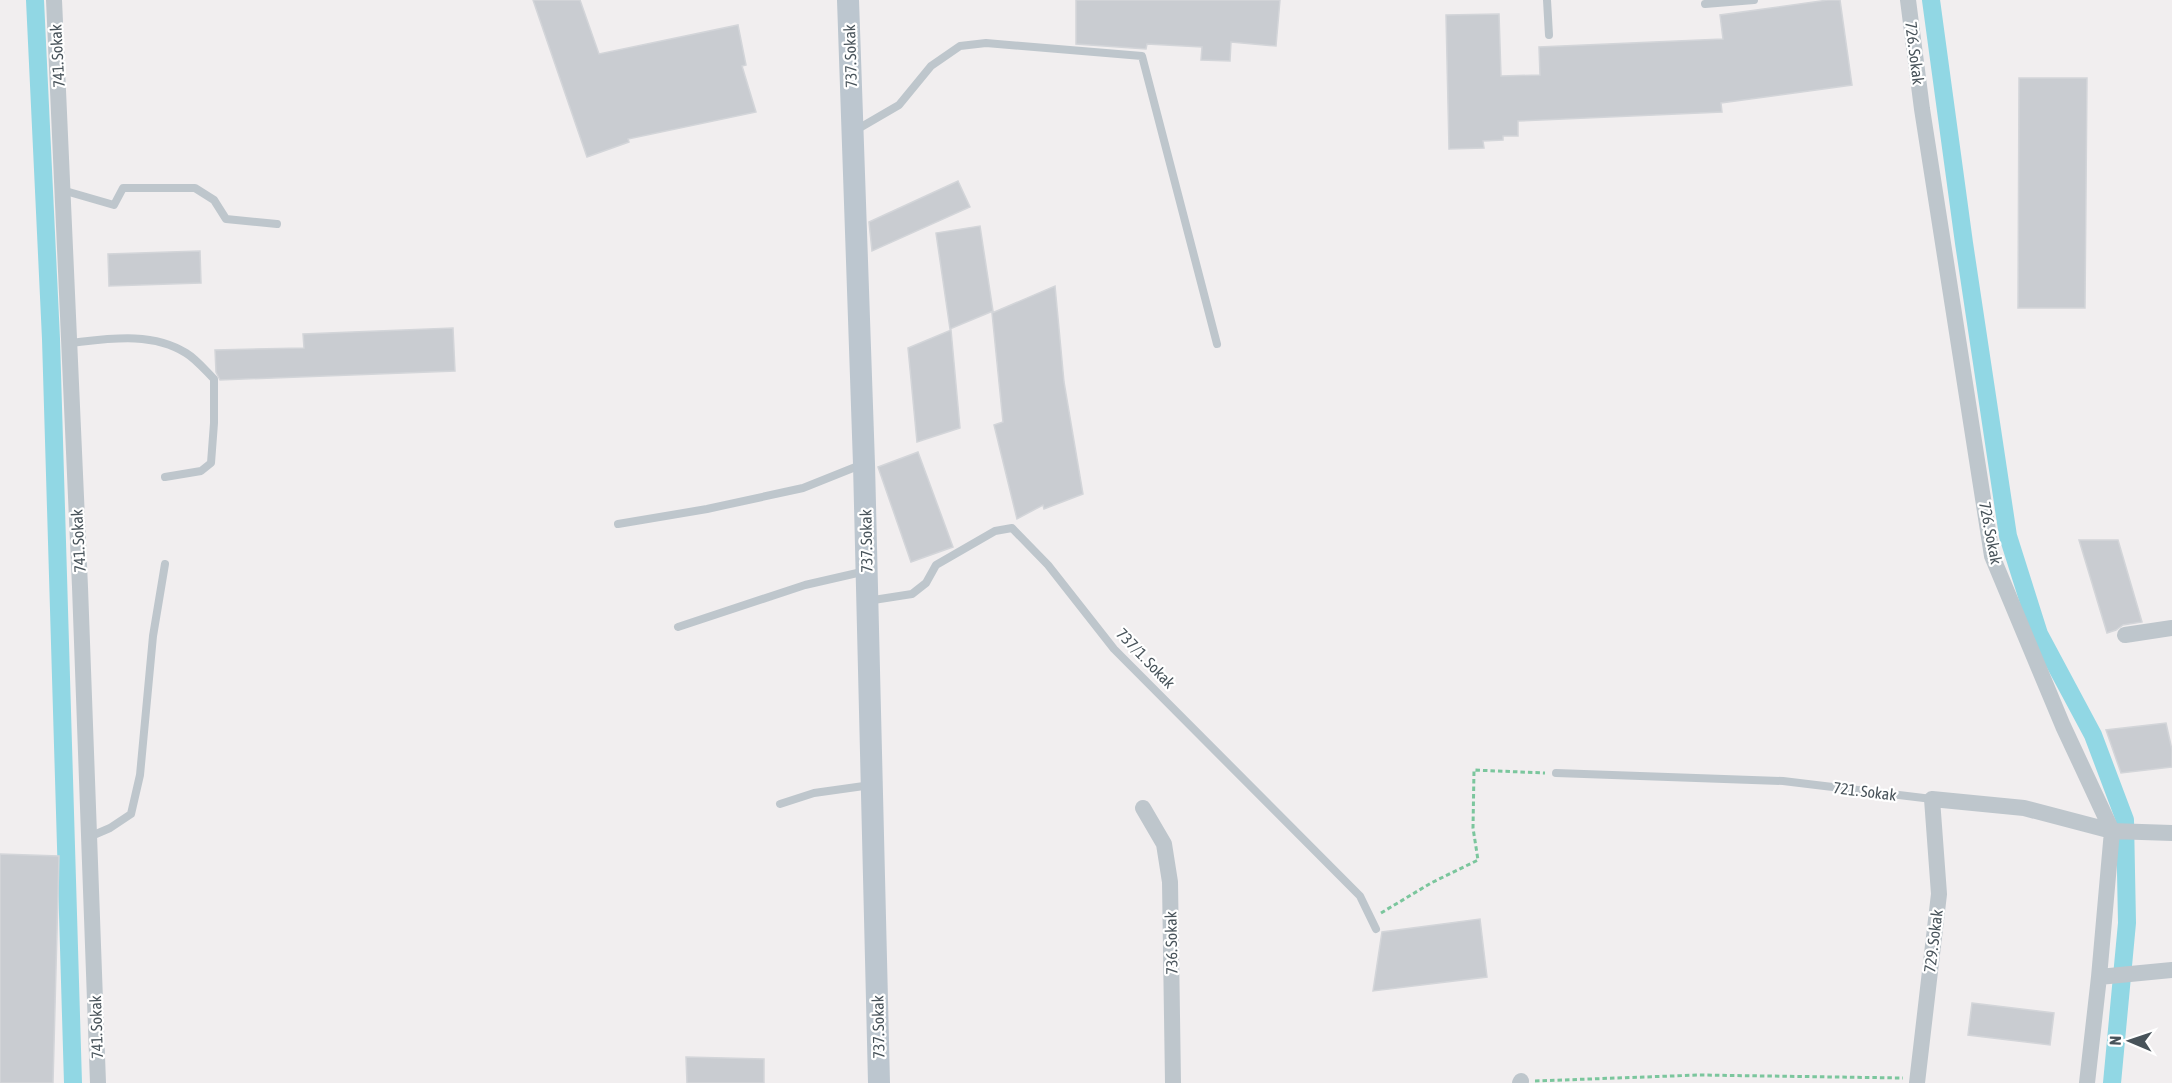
<svg xmlns="http://www.w3.org/2000/svg" width="2172" height="1083" font-family="'Asap Condensed',sans-serif">
<rect width="100%" height="100%" fill="#f1eeef"/>
<g fill="none" stroke-linecap="round" stroke-linejoin="round">
<path stroke="#91d7e4" stroke-width="18" d="M 35,0 L 51,339 L 73,1083
M 1931,0 L 1964,243 L 2008,536 L 2039,634 L 2093,735 L 2125,820 L 2127,923 L 2112,1083"/>
</g>
<path fill="#c9ccd1" stroke="#d3d5d9" stroke-width="1.5" d="M 533,0 L 580,0 L 599,54 L 738,25 L 746,65 L 742,66 L 756,112 L 628,139 L 629,142 L 587,157 Z
M 1076,0 L 1280,0 L 1276,46 L 1231,42 L 1230,61 L 1201,60 L 1202,47 L 1147,44 L 1146,49 L 1076,44 Z
M 1828,0 L 1840,0 L 1852,85 L 1721,103 L 1722,112 L 1518,121 L 1518,136 L 1503,136 L 1503,140 L 1483,141 L 1484,148 L 1449,149 L 1446,15 L 1499,14 L 1501,76 L 1540,75 L 1539,47 L 1723,39 L 1720,15 Z
M 2019,78 L 2087,78 L 2085,308 L 2018,308 Z
M 958,181 L 970,207 L 872,251 L 869,222 Z
M 980,226 L 993,311 L 950,329 L 936,233 Z
M 200,251 L 201,283 L 109,286 L 108,254 Z
M 1055,286 L 1064,382 L 1083,494 L 1044,509 L 1043,505 L 1017,519 L 994,425 L 1003,422 L 992,313 Z
M 453,328 L 455,371 L 220,380 L 216,372 L 215,350 L 304,348 L 303,334 Z
M 951,330 L 960,428 L 917,442 L 908,348 Z
M 918,452 L 953,547 L 911,562 L 878,467 Z
M 2079,540 L 2118,540 L 2142,622 L 2123,625 L 2116,630 L 2107,633 Z
M 2166,723 L 2172,750 L 2172,767 L 2121,773 L 2106,730 Z
M 0,854 L 59,856 L 53,1083 L 0,1083 Z
M 1480,919 L 1487,977 L 1373,991 L 1382,932 Z
M 1972,1003 L 2054,1013 L 2050,1045 L 1968,1035 Z
M 686,1057 L 764,1059 L 764,1083 L 687,1083 Z"/>
<g fill="none" stroke-linecap="round" stroke-linejoin="round">
<path stroke="#7bc69d" stroke-width="3" stroke-dasharray="4.5 3" stroke-linecap="butt" d="M 1381,913 L 1431,883 L 1478,860 L 1473,828 L 1474,770 L 1545,773
M 1535,1081 L 1699,1075 L 1903,1078"/>
<path stroke="#bec6cc" stroke-width="8" d="M 1547,0 L 1549,35
M 1705,4 L 1754,0
M 856,130 L 899,105 L 931,66 L 960,46 L 986,43 L 1142,56 L 1217,344
M 62,190 L 114,205 L 123,188 L 195,188 L 214,200 L 226,219 L 277,224
M 69,343 C 107,339 151,331 186,353 C 196,359 205,370 214,379 L 214,423 L 211,463 L 201,471 L 165,477
M 618,524 L 707,509 L 803,488 L 863,464
M 867,601 L 912,594 L 926,583 L 936,565 L 995,531 L 1012,528 L 1048,565 L 1114,649 L 1360,896 L 1376,929
M 678,627 L 805,585 L 866,571
M 1556,773 L 1783,781 L 1932,799
M 780,804 L 814,793 L 871,785
M 89,837 L 110,828 L 131,814 L 140,775 L 153,636 L 165,564"/>
<path stroke="#bec6cc" stroke-width="16" d="M 54,0 L 80,587 L 98,1083
M 1908,0 L 1922,109 L 1992,556 L 2063,726 L 2112,831 L 2099,977 L 2087,1083
M 2125,635 L 2172,628
M 1143,808 L 1164,844 L 1170,882 L 1173,1083
M 2099,977 L 2172,970
M 1520,1083 L 1521,1081
M 1917,1083 L 1939,894 L 1932,799 L 2024,808 L 2112,831 L 2172,833"/>
<path stroke="#bcc6cf" stroke-width="22" d="M 848,0 L 864,464 L 879,1083"/>
</g>
<g text-anchor="middle" stroke-width="4.5" stroke-linejoin="round" paint-order="stroke">
<g font-size="16" fill="#48535a" stroke="#fff">
<text transform="translate(1915 53) rotate(83)" y="6">726. Sokak</text>
<text transform="translate(57 56) rotate(-93)" y="6">741. Sokak</text>
<text transform="translate(850 56) rotate(-92)" y="6">737. Sokak</text>
<text transform="translate(1991 533) rotate(79)" y="6">726. Sokak</text>
<text transform="translate(78 541) rotate(-93)" y="6">741. Sokak</text>
<text transform="translate(866 541) rotate(-91)" y="6">737. Sokak</text>
<text transform="translate(1146 658) rotate(46)" y="6">737/1. Sokak</text>
<text transform="translate(1865 791) rotate(7)" y="6">721. Sokak</text>
<text transform="translate(1933 941) rotate(-83)" y="6">729. Sokak</text>
<text transform="translate(1171 943) rotate(-91)" y="6">736. Sokak</text>
<text transform="translate(96 1027) rotate(-92)" y="6">741. Sokak</text>
<text transform="translate(878 1027) rotate(-91)" y="6">737. Sokak</text>
</g>
</g>
<g transform="translate(2130 1041) rotate(272)" stroke="#ffffff" stroke-width="4.5" paint-order="stroke">
<path d="M0-4.5L10 22L0 15L-10 22Z" fill="#48535a"/>
<text y="-9" font-size="16" font-weight="bold" text-anchor="middle" fill="#48535a">N</text>
</g>
</svg>
